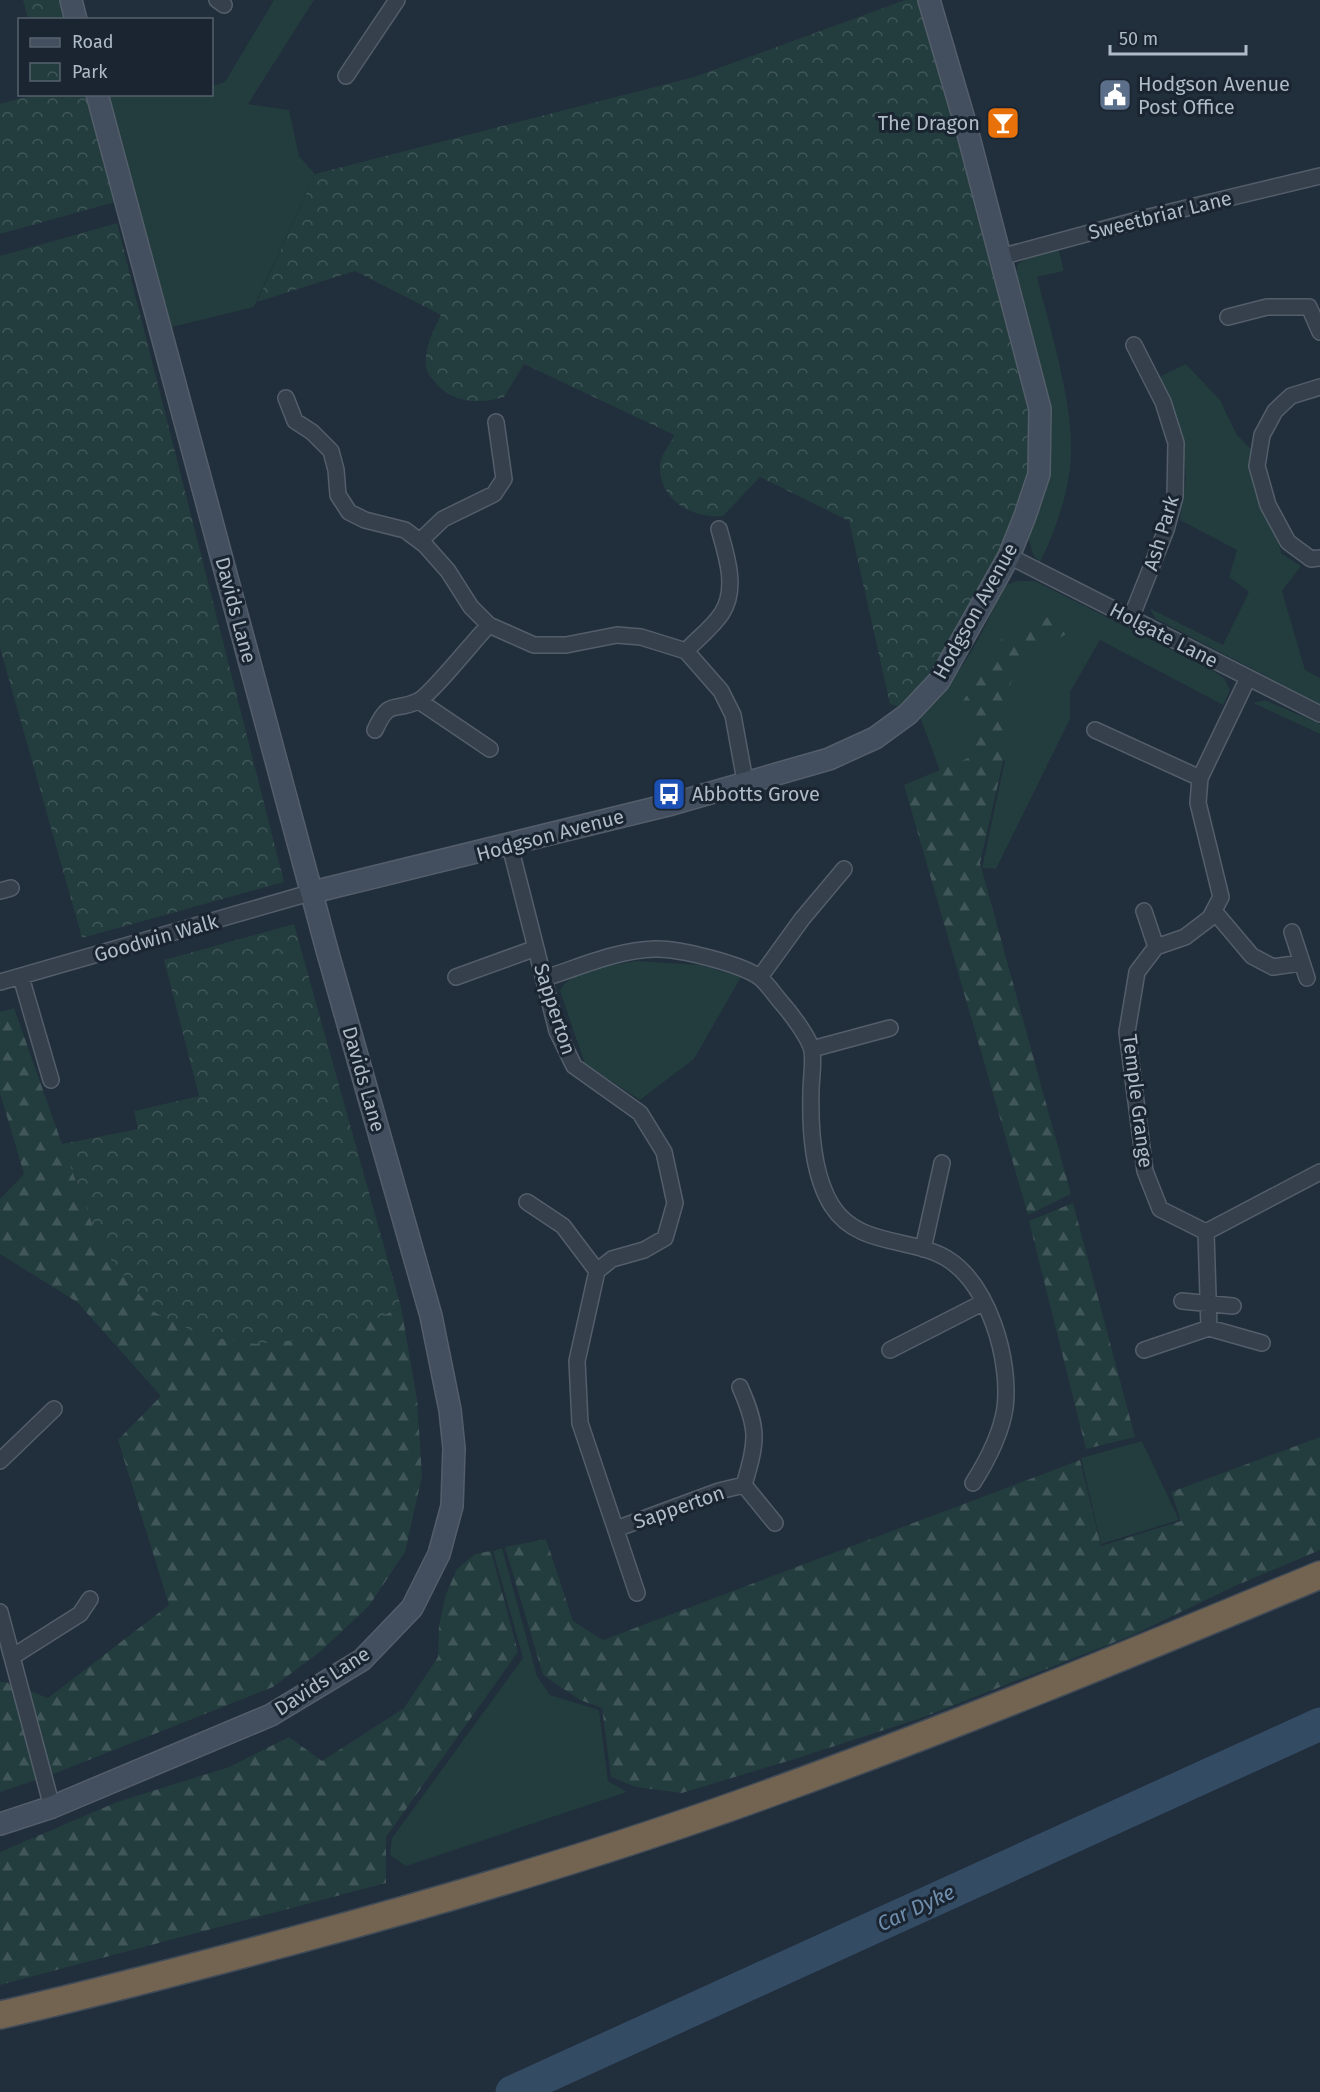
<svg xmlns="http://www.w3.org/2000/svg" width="1320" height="2092" font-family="'Fira Sans',sans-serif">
<defs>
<pattern id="forest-firs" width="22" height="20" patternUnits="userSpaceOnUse" patternTransform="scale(1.5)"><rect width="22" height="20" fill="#233c3d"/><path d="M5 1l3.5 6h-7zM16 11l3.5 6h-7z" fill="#405658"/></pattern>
<pattern id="park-crowns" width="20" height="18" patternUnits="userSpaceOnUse" patternTransform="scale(1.5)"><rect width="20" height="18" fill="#233c3d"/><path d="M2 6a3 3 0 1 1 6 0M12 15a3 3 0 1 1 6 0" fill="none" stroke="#405658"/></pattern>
</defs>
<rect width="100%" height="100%" fill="#212e3c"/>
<path fill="#233c3d" d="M 274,0 L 314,0 L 248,104 L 289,110 L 299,156 L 315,174 L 254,307 L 172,327 L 108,95 L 212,94 L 212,86 L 225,82 Z
M 1058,247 L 1064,271 L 1037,277 C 1050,328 1074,405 1071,457 C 1069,493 1056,530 1040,562 L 1033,555 L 1028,536 L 1014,284 L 1018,264 L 1032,254 Z
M 1186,364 L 1220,400 L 1237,435 L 1251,449 L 1251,467 L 1282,554 L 1301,566 L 1282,591 L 1305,670 L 1320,678 L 1320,704 L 1156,619 L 1149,608 L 1223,645 L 1249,592 L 1229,577 L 1237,550 L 1180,520 L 1186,478 L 1182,437 L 1157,378 Z
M 1016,581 L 1035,581 L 1212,670 L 1224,678 L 1230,690 L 1223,705 L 1100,640 L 1070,692 L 1070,719 L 996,869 L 982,868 L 1005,760 L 940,771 L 920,717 C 957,680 984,636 1002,587 Z
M 1265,700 L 1320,724 L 1320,734 L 1253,703 Z
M 636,961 L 700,965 L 741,977 L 694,1059 L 640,1100 L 585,1064 L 560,991 C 568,970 615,965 636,961 Z
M 1142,1441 L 1179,1520 L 1101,1544 L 1081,1458 Z
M 502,1548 L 537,1676 L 550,1695 L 599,1710 L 608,1781 L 627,1792 L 406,1866 L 390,1855 L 392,1838 L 523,1658 L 493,1551 Z"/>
<path fill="url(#forest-firs)" d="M 1043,615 L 1072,631 L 1020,659 L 1002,706 L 1005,753 L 980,863 L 1071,1194 L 1028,1215 L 904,785 L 973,756 L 974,724 L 960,706 L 1004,635 Z
M 14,1008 L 62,1144 L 102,1249 L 297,1340 L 356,1328 L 401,1307 L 417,1399 L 422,1476 L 405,1552 L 369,1606 L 321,1651 L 273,1687 L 51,1775 L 0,1792 L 0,1682 L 6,1682 L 48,1698 L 169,1605 L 118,1440 L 161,1396 L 77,1302 L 0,1254 L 0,1199 L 24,1174 L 0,1093 L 0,1012 Z
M 1073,1203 L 1135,1437 L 1086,1449 L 1029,1221 Z
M 1320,1437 L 1320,1550 L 1235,1586 L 1133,1635 L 924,1717 L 798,1758 L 682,1793 L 636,1787 L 611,1777 L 602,1708 L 580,1700 L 543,1675 L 505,1547 L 546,1539 L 573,1621 L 603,1640 L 1080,1460 L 1101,1546 L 1181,1521 L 1171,1492 Z
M 491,1551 L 518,1652 L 386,1837 L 386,1883 L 0,1985 L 0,1852 L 117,1802 L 229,1767 L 289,1737 L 322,1761 L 404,1708 L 438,1657 L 439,1625 L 446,1594 L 457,1569 L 475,1554 Z"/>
<path fill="url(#park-crowns)" d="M 23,0 L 61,0 L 66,19 L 28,19 Z
M 905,0 L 922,0 L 1032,413 L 1031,475 L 1000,552 L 930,680 L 905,709 L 890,704 L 849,521 L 760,477 L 723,516 C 691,519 658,499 660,464 C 661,454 671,444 674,435 L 524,364 L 504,397 C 478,405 450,403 433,380 C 430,376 427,373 426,368 C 424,349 432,332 441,315 L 355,271 L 257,302 L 315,174 L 694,77 Z
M 32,95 L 86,95 L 115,202 L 0,234 L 0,104 Z
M 117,223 L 284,882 L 82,938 L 0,648 L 0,256 Z
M 294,924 L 401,1307 L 356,1328 L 297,1340 L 256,1344 L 203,1336 L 154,1312 L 102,1249 L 62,1144 L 138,1129 L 134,1111 L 199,1096 L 164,960 Z"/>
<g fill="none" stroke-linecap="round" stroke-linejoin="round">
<path stroke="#344b64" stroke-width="33" d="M 512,2092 L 1320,1724"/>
<defs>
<path id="street" d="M 217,0 L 224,5
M 346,76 L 397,0
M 1000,257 L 1145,218 L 1320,176
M 1228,317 L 1267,307 L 1309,307 L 1320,332
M 1320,387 L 1291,396 L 1275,411 L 1262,435 L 1257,466 L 1268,505 L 1288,542 L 1311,559 L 1320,558
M 286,398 L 295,421 L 312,432 L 331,451 L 336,470 L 338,495 L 349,512 L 365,520 L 405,530 L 425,545 L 448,571 L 471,607 L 489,625 L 534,645 L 566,645 L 617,635 L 641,637 L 686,651 L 721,691 L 733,715 L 745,781
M 420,541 L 443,519 L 494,494 L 504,479 L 496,422
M 1009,556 L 1320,714
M 1131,618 L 1166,530 L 1175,497 L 1176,443 L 1163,402 L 1134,345
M 686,651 C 697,639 713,627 722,613 C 738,588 726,554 719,529
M 1248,678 L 1200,778 L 1198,803 L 1221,897 L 1210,918 L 1185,937 L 1156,947 L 1137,972 L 1127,1032 L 1145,1171 L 1160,1209 L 1206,1232 L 1320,1172
M 419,701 L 490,749
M 375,730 C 390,697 394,713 418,701 C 430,696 476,638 489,625
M 1095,730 L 1200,778
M 510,846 L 557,1031 L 574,1066 L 640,1113 L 664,1152 L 675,1203 L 665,1238 L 644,1250 L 612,1259 L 597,1271 L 577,1361 L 580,1423 L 637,1593
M 0,891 L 11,888
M 1144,911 L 1156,947
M 1214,911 L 1252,956 L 1273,967 L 1301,963
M 1292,932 L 1307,978
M 21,977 L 51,1080
M 456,977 L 536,948
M 760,977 L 802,919 L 844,869
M 545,978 C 580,967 617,950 655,949 C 678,948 741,964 759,977 C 767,983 774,994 780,1001 C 789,1011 810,1038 812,1051 C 814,1063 811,1079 811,1091 C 810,1128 812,1174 832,1206 C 858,1247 910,1237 946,1258 C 989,1284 1011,1360 1005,1408 C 1001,1434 987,1461 973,1483
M 0,982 L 313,892
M 812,1049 L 890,1028
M 527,1202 L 563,1226 L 597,1271
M 1206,1232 L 1209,1328 L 1262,1343
M 923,1249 L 942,1163
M 1182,1301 L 1233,1306
M 890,1350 L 984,1302
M 1144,1350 L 1209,1328
M 0,1461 L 54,1409
M 744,1485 L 775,1523
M 616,1529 L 719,1491 L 744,1485 C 757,1441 759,1430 740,1387
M 0,1612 L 52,1807
M 12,1657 L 80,1614 L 90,1599"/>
<path id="secondary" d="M 71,0 L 76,20
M 313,892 L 672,804 L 829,759 L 875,738 L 908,714 L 939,681 L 1009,556 L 1025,516 L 1039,474 L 1040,409 L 966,126 L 929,0
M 0,1824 L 52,1807 L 271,1715 L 362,1660 L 412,1608 L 439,1554 L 452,1506 L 454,1448 L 450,1410 L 431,1316 L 327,950 L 97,94"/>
<path id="highway" d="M 0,2015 C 98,1993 195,1967 292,1941 C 452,1898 611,1851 767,1794 C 953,1727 1137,1651 1320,1575"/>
</defs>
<use href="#street" stroke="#535e6a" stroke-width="18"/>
<use href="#secondary" stroke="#535e6a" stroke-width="24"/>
<use href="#highway" stroke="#404b57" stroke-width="30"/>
<use href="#street" stroke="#35404c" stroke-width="15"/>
<use href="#secondary" stroke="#434f5f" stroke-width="21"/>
<use href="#highway" stroke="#736452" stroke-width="27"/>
</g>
<defs>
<symbol id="civic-square" viewBox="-11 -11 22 22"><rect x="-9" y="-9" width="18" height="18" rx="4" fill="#5c6f8a" stroke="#1a2531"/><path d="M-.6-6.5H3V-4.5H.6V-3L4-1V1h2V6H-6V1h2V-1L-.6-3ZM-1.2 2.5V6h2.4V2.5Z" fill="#fff"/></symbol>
<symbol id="bar-square" viewBox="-11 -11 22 22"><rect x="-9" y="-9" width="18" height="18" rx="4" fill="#e8710a" stroke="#1a2531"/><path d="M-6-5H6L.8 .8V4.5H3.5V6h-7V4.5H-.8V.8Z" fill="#fff"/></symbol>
<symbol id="bus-square" viewBox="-11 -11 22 22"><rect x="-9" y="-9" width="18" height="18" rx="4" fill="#1a4fb4" stroke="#1a2531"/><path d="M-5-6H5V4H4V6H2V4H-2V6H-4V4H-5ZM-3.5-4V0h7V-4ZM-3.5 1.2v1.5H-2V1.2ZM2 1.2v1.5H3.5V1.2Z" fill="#fff"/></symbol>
</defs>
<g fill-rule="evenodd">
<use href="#civic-square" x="1096" y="76" width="38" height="38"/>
<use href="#bar-square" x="984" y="104" width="38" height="38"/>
<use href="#bus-square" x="650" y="775" width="38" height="38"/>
</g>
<g text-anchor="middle" stroke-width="6" stroke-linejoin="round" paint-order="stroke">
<g font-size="20" fill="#b0bbc8" stroke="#1a2531" text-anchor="start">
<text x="1138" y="91">Hodgson Avenue<tspan x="1138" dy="23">Post Office</tspan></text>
<text x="980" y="130" text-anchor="end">The Dragon</text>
<text x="692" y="801">Abbotts Grove</text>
</g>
<g font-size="20" fill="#b0bbc8" stroke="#1a2531">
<text transform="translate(1160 215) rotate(-14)" y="7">Sweetbriar Lane</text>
<text transform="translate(1161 533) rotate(-73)" y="7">Ash Park</text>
<text transform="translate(236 610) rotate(75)" y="7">Davids Lane</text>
<text transform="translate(975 611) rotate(-61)" y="7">Hodgson Avenue</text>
<text transform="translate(1164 635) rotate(27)" y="7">Holgate Lane</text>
<text transform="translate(550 835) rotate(-15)" y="7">Hodgson Avenue</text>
<text transform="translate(156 938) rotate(-16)" y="7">Goodwin Walk</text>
<text transform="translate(555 1009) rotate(72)" y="7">Sapperton</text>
<text transform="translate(364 1079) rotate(74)" y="7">Davids Lane</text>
<text transform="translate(1138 1101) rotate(83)" y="7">Temple Grange</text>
<text transform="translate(679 1507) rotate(-19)" y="7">Sapperton</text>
<text transform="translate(322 1681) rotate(-33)" y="7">Davids Lane</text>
</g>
<g font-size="21" font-style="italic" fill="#6f8dad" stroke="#1a2531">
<text transform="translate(916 1908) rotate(-25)" y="7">Car Dyke</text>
</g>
</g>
<rect x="18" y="18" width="195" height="78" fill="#1a2531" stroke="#56616d" stroke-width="1.5"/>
<rect x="30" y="38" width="30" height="9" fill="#434f5f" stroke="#56616d" stroke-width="1.5"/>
<text x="72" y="48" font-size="18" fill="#b0bbc8">Road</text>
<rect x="30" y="63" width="30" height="18" fill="url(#park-crowns)" stroke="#56616d" stroke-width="1.5"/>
<text x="72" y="78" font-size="18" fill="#b0bbc8">Park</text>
<path d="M1110 45v9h136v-9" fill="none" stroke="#b0bbc8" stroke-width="3"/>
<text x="1119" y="45" font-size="18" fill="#b0bbc8" stroke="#1a2531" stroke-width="4.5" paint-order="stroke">50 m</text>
</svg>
